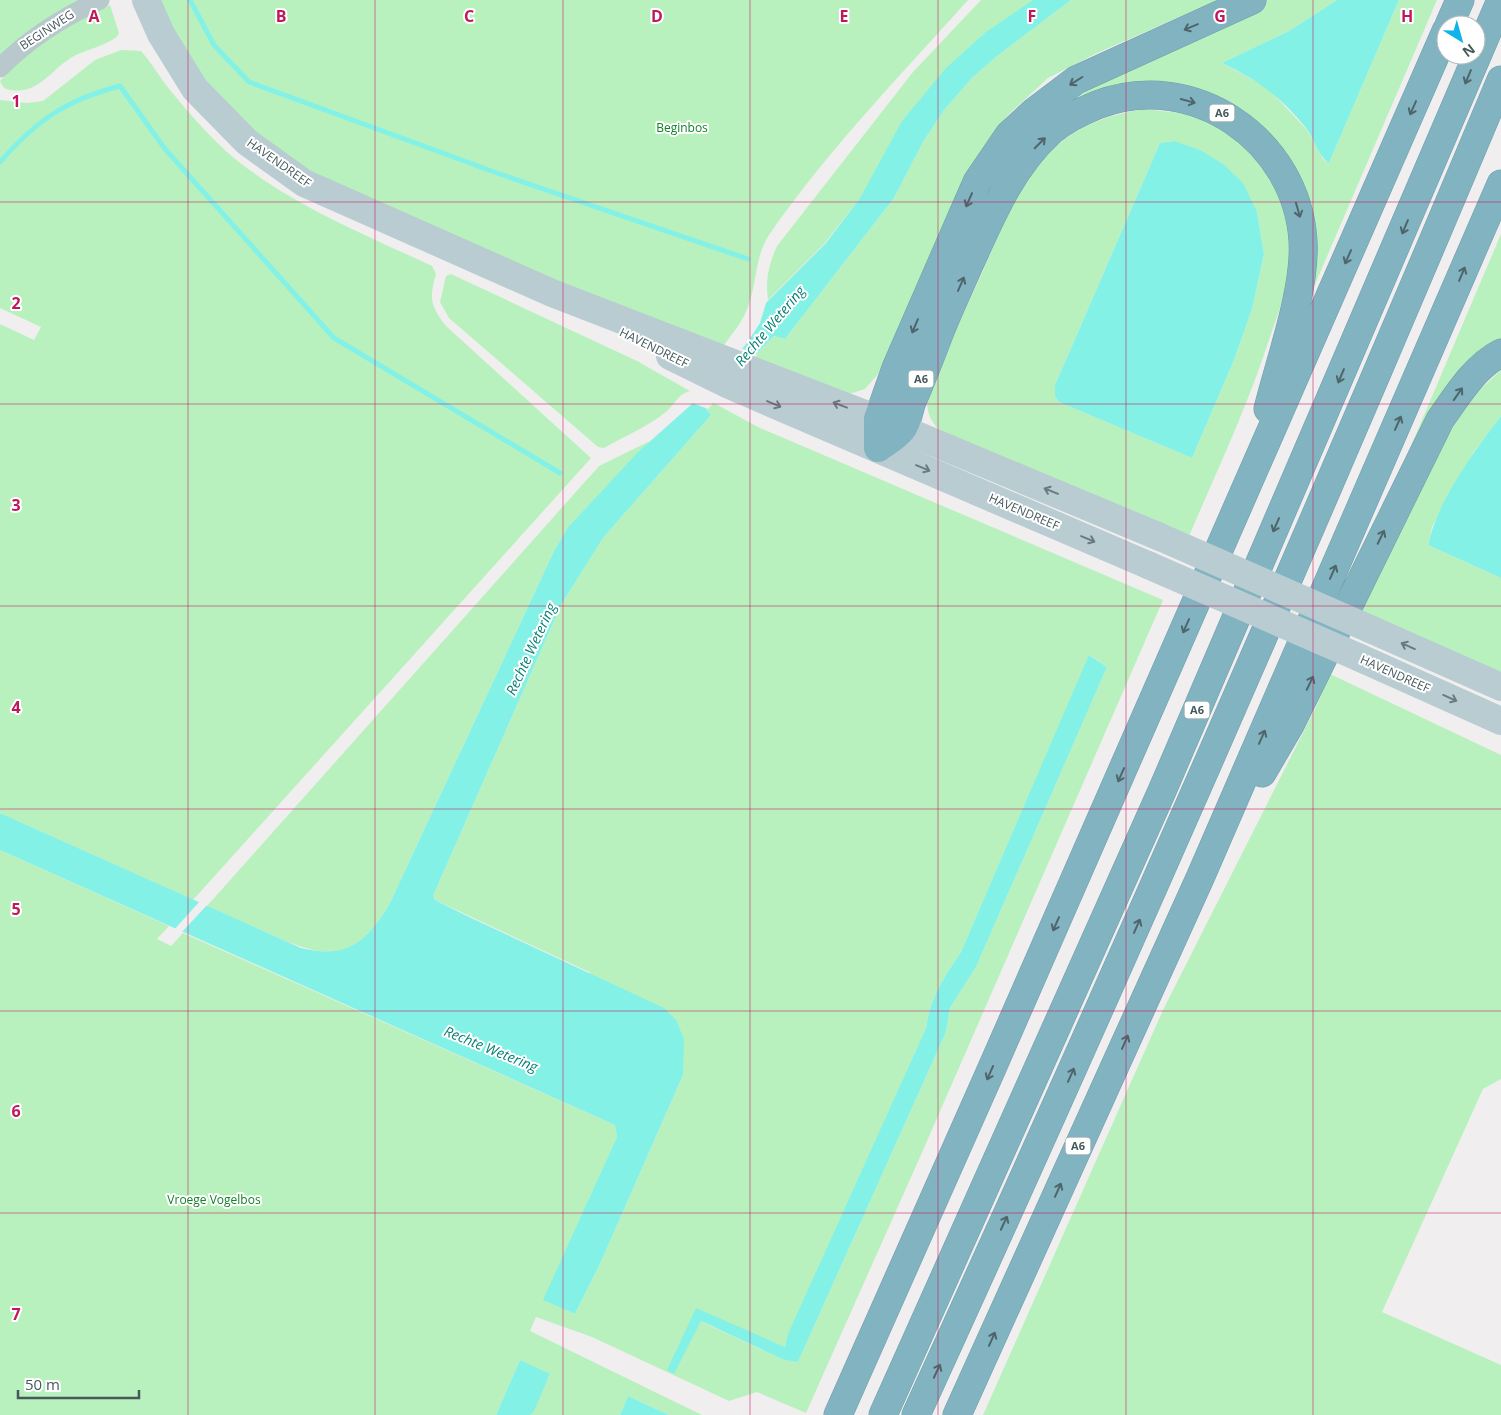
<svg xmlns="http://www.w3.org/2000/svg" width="1501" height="1415" font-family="'Open Sans',sans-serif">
<rect width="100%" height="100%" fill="#f1eeef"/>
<path fill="#b9f1be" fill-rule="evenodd" d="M 0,0 L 85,0 L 0,62 Z
M 156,0 L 968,0 C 900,76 827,151 769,235 C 755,257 757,281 749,304 C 744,321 731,335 721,349 L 682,335 L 307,172 L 231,113 L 181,50 Z
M 981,0 L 1033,0 L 860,198 L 825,243 L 768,300 C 765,280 769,264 777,246 L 913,72 Z
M 1071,0 L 1218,0 L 1095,54 L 1048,78 L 1006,117 L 982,149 L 958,194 L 878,374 L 865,389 L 846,395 L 749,362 L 774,336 L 785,339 L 894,198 L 923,142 L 944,110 L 972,78 L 996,57 Z
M 1265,0 L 1337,0 L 1289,31 L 1222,63 L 1268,88 L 1307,130 L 1323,159 L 1329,163 L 1399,0 L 1437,0 L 1295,331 L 1304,203 L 1191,95 L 1041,133 L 910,383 L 904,380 L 990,191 L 1073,94 Z
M 110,5 L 119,33 C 117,42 86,50 76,55 C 53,66 40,95 11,90 C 6,90 2,87 0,81 C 31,47 68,24 110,5 Z
M 121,50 L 141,51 C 152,63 160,78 170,90 C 188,112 207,134 227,152 C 286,203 362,233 432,266 L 436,274 C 429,299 430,305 446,326 L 591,458 L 193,900 L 0,813 L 0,324 L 34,340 L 41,327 L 0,308 L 0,100 L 27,103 L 43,101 L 95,60 Z
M 1143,109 C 1162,111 1181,112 1199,118 C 1259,137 1294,204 1290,264 C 1288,288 1278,314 1270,337 C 1248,405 1217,471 1189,536 L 940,431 C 927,417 926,408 928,391 C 946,351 964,312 982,273 C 1000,231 1023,172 1060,143 C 1085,122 1112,115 1143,109 ZM 1174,141 L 1257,212 L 1264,254 L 1252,309 L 1234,360 L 1192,458 L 1059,402 L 1055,396 L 1055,385 L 1160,143 Z
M 1501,234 L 1501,344 L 1354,580 Z
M 451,274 L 637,361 L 690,391 C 678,394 676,403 667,411 C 649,426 625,436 604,448 L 598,447 L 449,318 L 440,302 L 446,276 Z
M 1501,370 L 1501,416 L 1473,453 L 1432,527 L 1428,545 L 1501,578 L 1501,675 L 1360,611 L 1435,458 L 1469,400 Z
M 710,401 L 760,428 L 1163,600 L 924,1148 L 806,1413 L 757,1392 L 729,1401 L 592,1337 L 536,1317 L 530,1331 L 702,1415 L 669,1415 L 628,1396 L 620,1415 L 530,1415 L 550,1375 L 520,1360 L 496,1415 L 0,1415 L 0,850 L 169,926 L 157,939 L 171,946 L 183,933 L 615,1125 L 617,1137 L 544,1300 L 575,1314 L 599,1266 L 683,1075 L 589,972 L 435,900 L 433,896 L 561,605 L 603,538 L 711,415 L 706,409 ZM 1090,655 L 1107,667 L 976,967 L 950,1008 L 946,1032 L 798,1362 L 784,1360 L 700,1321 L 785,1347 L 789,1334 L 926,1028 C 930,998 944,977 961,952 Z
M 650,441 L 568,527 L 554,551 L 389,905 C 355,960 330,961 274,936 C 252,926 229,917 207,906 L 599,466 Z
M 1330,674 L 1501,755 L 1501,1079 L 1483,1089 L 1382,1312 L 1501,1365 L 1501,1415 L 983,1415 L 1163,1010 L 1316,707 Z"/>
<path fill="#84f1e6" d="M 1033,0 L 1071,0 L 996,57 L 972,78 L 944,110 L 923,142 L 894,198 L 785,339 L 774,336 L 710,401 L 706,409 L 711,415 L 603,538 L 561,605 L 433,896 L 435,900 L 467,916 L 664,1008 L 676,1020 L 684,1039 L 683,1075 L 599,1266 L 575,1314 L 543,1300 L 617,1137 L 615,1125 L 0,850 L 0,813 L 301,948 C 347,959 365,943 389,905 L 554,551 L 568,527 L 600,493 L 638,452 L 692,404 L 747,343 L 760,323 L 766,303 L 826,243 L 860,198 L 902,121 L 946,68 L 986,32 Z
M 1337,0 L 1399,0 L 1329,163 C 1317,155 1315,140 1306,128 C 1280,96 1259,81 1222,63 L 1289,31 Z
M 1174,141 L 1200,150 L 1223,164 L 1243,183 L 1257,212 L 1264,254 L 1252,309 L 1234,360 L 1192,458 L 1059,402 L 1055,396 L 1055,385 L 1160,143 Z
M 1501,416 L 1501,578 L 1428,545 C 1437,502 1474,451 1501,416 Z
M 1089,655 L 1107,667 L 976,967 L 950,1008 L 946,1032 L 798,1362 L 784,1360 L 701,1321 L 674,1374 L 667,1370 L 696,1308 L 785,1347 L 788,1334 L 926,1028 C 930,998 944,977 961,952 Z
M 520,1360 L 550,1374 L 534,1411 L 530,1415 L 496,1415 Z
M 628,1396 L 669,1415 L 620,1415 Z"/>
<path fill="#f1eeef" d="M 739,347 L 757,355 L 708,409 L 690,402 Z
M 200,901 L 208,904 L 180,934 L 173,931 Z"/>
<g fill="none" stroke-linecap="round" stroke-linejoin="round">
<path stroke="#84f1e6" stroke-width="5" d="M 190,0 L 214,45 L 249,82 L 497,173 L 748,259
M 0,162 C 37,120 66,100 120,86 L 165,149 L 334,338 L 560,473"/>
<defs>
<path id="highway" d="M 1449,25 L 1460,0
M 878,448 C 885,443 897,436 902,429 C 907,423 909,412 911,404 C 921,381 930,358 939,334 C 948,311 959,288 969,265 C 991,217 1011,167 1051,131 C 1064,120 1082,111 1097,105 C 1193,68 1297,140 1303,241 C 1306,290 1280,360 1268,409
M 878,448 L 878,419 L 896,368 L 977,182 L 1009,135 L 1035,111 L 1076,80 L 1252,0
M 1262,773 L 1290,725 L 1440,420 C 1457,396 1474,367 1501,353
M 838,1415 L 992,1068 L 1446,31
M 883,1415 L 1162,791 L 1501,0
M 916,1415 C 1118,973 1313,528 1501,80
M 957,1415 L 1200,878 L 1501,184"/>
</defs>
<use href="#highway" stroke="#6e9eac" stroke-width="29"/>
<path stroke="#b8c8cc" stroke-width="19" d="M 0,68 C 29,38 63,17 100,0"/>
<path stroke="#b8ccd1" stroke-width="28" d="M 146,0 L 161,34 L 195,89 L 247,142 L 304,183 L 552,293 L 878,419 L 1160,537
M 670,356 L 729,385 L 1148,565
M 1370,629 L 1501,687
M 1358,657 L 1501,721"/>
<use href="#highway" stroke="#82b3c0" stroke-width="28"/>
<path stroke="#b8ccd1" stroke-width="28" d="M 1160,537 L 1370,629
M 1148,565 L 1358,657"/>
</g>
<defs><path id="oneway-shaft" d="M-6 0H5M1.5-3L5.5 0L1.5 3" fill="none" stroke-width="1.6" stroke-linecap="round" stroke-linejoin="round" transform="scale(1.25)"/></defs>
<g stroke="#4e666b">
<use href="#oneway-shaft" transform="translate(1191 27) rotate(157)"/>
<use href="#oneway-shaft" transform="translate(1468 77) rotate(113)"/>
<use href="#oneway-shaft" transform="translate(1076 81) rotate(148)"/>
<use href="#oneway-shaft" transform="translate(1188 101) rotate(15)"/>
<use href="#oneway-shaft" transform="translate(1413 108) rotate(114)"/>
<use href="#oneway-shaft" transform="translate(1040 143) rotate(-45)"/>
<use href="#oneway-shaft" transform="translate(969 200) rotate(114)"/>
<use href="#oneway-shaft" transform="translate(1298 210) rotate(74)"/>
<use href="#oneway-shaft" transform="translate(1405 227) rotate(113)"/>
<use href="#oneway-shaft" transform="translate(1348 257) rotate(114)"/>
<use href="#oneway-shaft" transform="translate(1462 274) rotate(-67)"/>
<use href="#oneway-shaft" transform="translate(961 284) rotate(-66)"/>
<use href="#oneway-shaft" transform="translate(915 326) rotate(113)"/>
<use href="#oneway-shaft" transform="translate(1341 376) rotate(113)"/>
<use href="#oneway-shaft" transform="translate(1458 394) rotate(-55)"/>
<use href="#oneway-shaft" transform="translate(1398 423) rotate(-66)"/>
<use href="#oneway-shaft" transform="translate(1276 525) rotate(114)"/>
<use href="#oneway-shaft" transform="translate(1381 537) rotate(-64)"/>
<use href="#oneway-shaft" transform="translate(1333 572) rotate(-66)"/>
<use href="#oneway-shaft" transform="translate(1186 626) rotate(114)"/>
<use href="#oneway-shaft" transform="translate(1310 683) rotate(-64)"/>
<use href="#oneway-shaft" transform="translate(1262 737) rotate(-66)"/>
<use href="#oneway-shaft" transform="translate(1121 775) rotate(114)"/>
<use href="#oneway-shaft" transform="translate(1056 924) rotate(114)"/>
<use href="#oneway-shaft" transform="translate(1137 926) rotate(-66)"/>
<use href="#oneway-shaft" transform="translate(1125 1042) rotate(-66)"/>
<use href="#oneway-shaft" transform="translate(990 1073) rotate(114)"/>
<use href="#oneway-shaft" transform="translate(1071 1075) rotate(-66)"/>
<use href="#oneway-shaft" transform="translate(1058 1190) rotate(-66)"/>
<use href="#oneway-shaft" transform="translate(1004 1223) rotate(-65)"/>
<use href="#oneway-shaft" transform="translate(992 1339) rotate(-66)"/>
<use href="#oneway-shaft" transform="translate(937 1371) rotate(-65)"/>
</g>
<g stroke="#687b7f">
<use href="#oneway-shaft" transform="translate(774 404) rotate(23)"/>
<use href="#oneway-shaft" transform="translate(840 405) rotate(-159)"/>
<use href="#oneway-shaft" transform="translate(923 468) rotate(23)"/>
<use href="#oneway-shaft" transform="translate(1051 491) rotate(-158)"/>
<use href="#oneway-shaft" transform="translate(1088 539) rotate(23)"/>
<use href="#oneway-shaft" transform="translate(1408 646) rotate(-156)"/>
<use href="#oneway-shaft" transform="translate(1450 698) rotate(24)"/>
</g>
<path fill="none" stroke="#c2185b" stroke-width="1" stroke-opacity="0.55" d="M 188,0 L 188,1415M 375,0 L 375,1415M 563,0 L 563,1415M 750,0 L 750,1415M 938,0 L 938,1415M 1126,0 L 1126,1415M 1313,0 L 1313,1415M 0,202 L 1501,202M 0,404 L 1501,404M 0,606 L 1501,606M 0,809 L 1501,809M 0,1011 L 1501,1011M 0,1213 L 1501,1213"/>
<g text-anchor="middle" stroke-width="4" stroke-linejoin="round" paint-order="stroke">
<g fill="#fff" stroke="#7d8a8d" stroke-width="1">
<rect x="1209.5" y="104.5" width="25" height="17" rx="4"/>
<rect x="908.5" y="370.5" width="25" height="17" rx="4"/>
<rect x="1184.5" y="701.5" width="25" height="17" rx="4"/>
<rect x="1065.5" y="1137.5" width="25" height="17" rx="4"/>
</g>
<g font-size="11" font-weight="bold" fill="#45585c">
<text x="1222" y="117">A6</text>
<text x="921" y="383">A6</text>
<text x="1197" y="714">A6</text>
<text x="1078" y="1150">A6</text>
</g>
<g font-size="12" fill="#45585c" stroke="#fff">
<text transform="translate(47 30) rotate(-33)" y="4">BEGINWEG</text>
<text transform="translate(279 163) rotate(35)" y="4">HAVENDREEF</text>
<text transform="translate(654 348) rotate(26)" y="4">HAVENDREEF</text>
<text transform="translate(1024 512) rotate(23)" y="4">HAVENDREEF</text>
<text transform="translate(1395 674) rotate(24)" y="4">HAVENDREEF</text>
</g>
<g font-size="12" fill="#128227" stroke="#fff">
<text x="682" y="132">Beginbos</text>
<text x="214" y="1204">Vroege Vogelbos</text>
</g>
<g font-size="14" font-style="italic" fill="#088074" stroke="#fff">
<text transform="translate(770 326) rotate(-50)" y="5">Rechte Wetering</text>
<text transform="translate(531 649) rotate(-65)" y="5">Rechte Wetering</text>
<text transform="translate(491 1049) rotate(22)" y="5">Rechte Wetering</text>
</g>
</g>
<g font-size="16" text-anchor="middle" font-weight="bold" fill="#c2185b" stroke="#fff" stroke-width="4" stroke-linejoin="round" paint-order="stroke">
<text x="94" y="22">A</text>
<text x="281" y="22">B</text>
<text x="469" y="22">C</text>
<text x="657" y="22">D</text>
<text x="844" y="22">E</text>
<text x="1032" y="22">F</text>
<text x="1220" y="22">G</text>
<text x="1407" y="22">H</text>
<text x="16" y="107">1</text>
<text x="16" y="309">2</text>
<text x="16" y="511">3</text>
<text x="16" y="713">4</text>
<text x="16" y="915">5</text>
<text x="16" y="1117">6</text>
<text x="16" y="1320">7</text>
</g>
<g transform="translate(1461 40) rotate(143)"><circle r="24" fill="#ffffff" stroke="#b5bcbe"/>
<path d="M0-4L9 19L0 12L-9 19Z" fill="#0fb2e9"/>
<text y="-8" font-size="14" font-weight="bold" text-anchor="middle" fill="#45585c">N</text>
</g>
<path d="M18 1390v8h121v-8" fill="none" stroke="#45585c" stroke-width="2.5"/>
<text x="25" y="1390" font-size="15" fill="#45585c" stroke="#ffffff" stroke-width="4" paint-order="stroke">50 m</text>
</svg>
